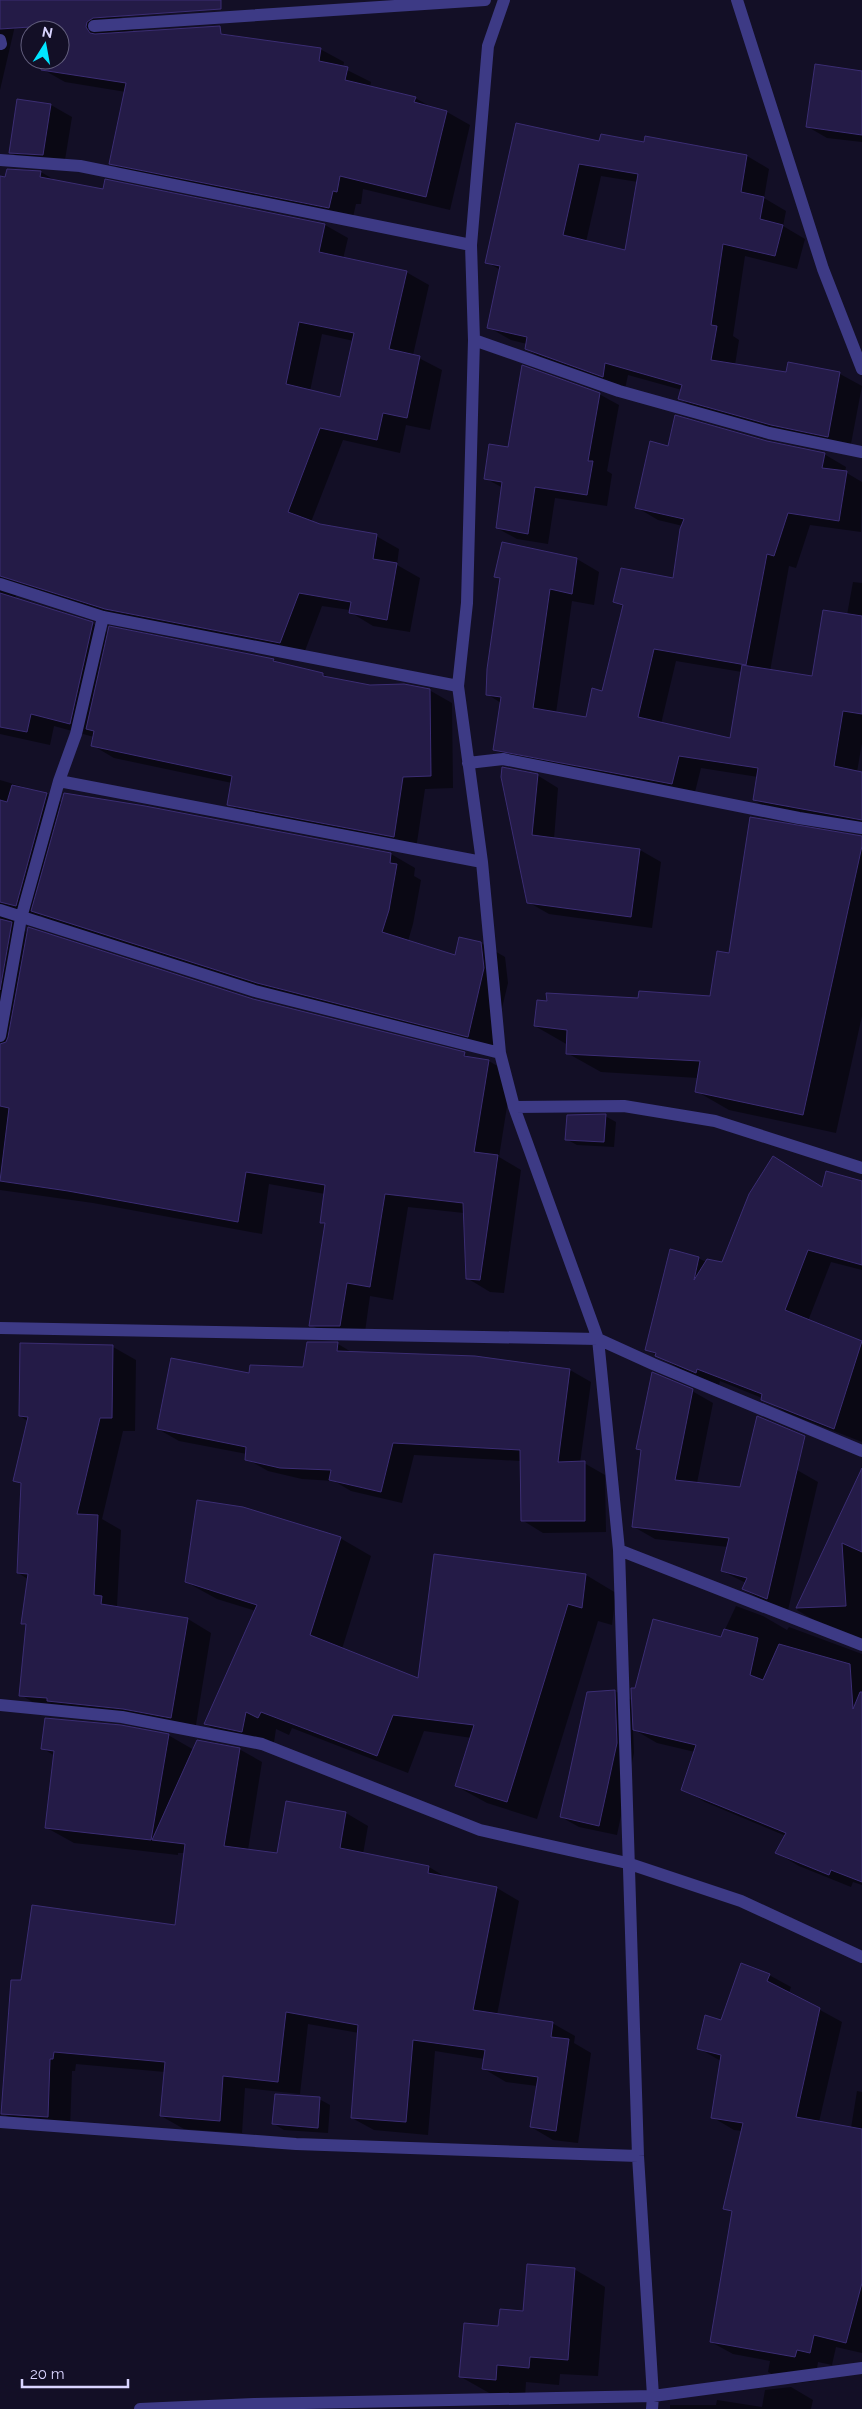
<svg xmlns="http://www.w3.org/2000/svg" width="862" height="2409" font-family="Raleway,sans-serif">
<rect width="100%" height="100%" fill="#130f26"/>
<path fill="#0007" fill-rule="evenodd" d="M 0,0 L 21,0 L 0,90 Z
M 34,0 L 90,0 L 88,12 L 121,17 L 142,29 L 133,30 L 133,32 L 193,29 L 320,49 L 344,62 L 343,68 L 371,82 L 370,87 L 415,98 L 433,108 L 447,112 L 470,125 L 450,210 L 363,189 L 361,204 L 356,204 L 352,221 L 133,176 L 110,163 L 126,92 L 65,82 L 42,69 L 43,60 L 60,60 L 60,30 L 36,30 L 30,26 Z
M 862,72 L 862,142 L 827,138 L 808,127 Z
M 18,101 L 51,105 L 72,117 L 64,166 L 31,164 L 10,152 Z
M 517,124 L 600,143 L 645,143 L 747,156 L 769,169 L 764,198 L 786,211 L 783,226 L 805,239 L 797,269 L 745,256 L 733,336 L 739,340 L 735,365 L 787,373 L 840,374 L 862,386 L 850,449 L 702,412 L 680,399 L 682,390 L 628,375 L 625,389 L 549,362 L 526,349 L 527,344 L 511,340 L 488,327 L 501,270 L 486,262 ZM 601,176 L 638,182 L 626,252 L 586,242 Z
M 41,172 L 56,181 L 104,191 L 325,225 L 348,238 L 343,259 L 406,272 L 429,285 L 413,355 L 442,370 L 430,430 L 406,425 L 400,453 L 343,440 L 311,522 L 376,536 L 399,549 L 397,565 L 420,578 L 410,632 L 373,626 L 350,612 L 350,610 L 322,606 L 303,656 L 129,622 L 18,590 L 15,599 L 93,624 L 109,633 L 110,628 L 274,660 L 282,665 L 323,674 L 332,679 L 370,686 L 429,690 L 452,703 L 453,788 L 425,789 L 416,849 L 250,817 L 228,804 L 232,783 L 114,758 L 92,745 L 94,737 L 54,726 L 50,745 L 0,734 L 0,178 L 6,179 ZM 322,334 L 354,341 L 341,399 L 310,391 Z
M 599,394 L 619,405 L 607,471 L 612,474 L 607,506 L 555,498 L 548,544 L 517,539 L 497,528 L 503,488 L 485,478 L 509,449 Z
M 767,442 L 824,454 L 846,467 L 845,472 L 862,482 L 861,532 L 810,525 L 796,568 L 789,566 L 770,671 L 813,678 L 847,615 L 853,582 L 862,583 L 862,743 L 857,772 L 862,773 L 862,828 L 776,813 L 754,800 L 758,777 L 701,768 L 694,796 L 516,762 L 494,749 L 501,703 L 487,694 L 501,580 L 495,576 L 577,559 L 599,572 L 594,605 L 572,601 L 556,713 L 587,718 L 603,692 L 624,607 L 614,602 L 674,580 L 683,526 L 658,520 L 636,507 L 668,447 ZM 676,661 L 742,672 L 731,740 L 661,724 Z
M 537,775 L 558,788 L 554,839 L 640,850 L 661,862 L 652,928 L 549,914 L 528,902 L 502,777 Z
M 0,780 L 47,794 L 63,803 L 145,807 L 391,854 L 415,868 L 414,876 L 421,880 L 413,924 L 408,941 L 456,956 L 481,943 L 505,957 L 508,983 L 492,1050 L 283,996 L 57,925 L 40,915 L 39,919 L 17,926 L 28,933 L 252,1000 L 464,1054 L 473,1059 L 489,1061 L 512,1075 L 499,1157 L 521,1170 L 504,1293 L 490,1292 L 467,1278 L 464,1213 L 408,1207 L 393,1300 L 370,1296 L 364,1339 L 334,1338 L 311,1325 L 326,1225 L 321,1222 L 325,1194 L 269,1184 L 262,1234 L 93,1203 L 0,1190 Z
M 862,837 L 862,1016 L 836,1133 L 729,1110 L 696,1091 L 698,1078 L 601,1072 L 567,1053 L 568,1045 L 535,1026 L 549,1002 L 711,997 L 730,955 Z
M 605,1116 L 616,1122 L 614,1147 L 577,1145 L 566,1139 Z
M 774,1158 L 823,1188 L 862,1183 L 862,1270 L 831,1262 L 808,1321 L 862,1342 L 862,1442 L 785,1412 L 762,1398 L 720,1381 L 719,1385 L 680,1369 L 646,1349 L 698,1258 L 706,1262 L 723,1264 Z
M 338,1344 L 353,1353 L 570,1370 L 591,1382 L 580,1463 L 584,1463 L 605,1475 L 606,1532 L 543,1533 L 522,1520 L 521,1461 L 414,1455 L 402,1503 L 351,1491 L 334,1481 L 302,1479 L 268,1471 L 247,1459 L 247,1454 L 179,1441 L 158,1429 L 251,1375 L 304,1369 Z
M 113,1347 L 136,1360 L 135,1431 L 123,1431 L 102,1519 L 121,1530 L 117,1606 L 188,1619 L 211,1633 L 195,1731 L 44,1709 L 21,1695 L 27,1626 L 22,1623 L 28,1579 L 18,1573 L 22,1485 L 14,1480 L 28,1421 L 20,1416 Z
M 692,1391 L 713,1403 L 697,1483 L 741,1488 L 797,1470 L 818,1482 L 788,1610 L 764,1601 L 743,1589 L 746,1583 L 722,1571 L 728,1547 L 655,1539 L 634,1527 L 642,1452 L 637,1449 Z
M 850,1496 L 862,1501 L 862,1639 L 819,1623 L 797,1610 Z
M 340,1538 L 371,1556 L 342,1649 L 419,1680 L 435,1555 L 586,1575 L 616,1593 L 612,1625 L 598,1621 L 537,1819 L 487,1803 L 456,1786 L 472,1738 L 424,1731 L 408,1773 L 292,1728 L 289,1735 L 276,1729 L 273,1749 L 235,1741 L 205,1724 L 256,1611 L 217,1599 L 186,1582 Z
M 736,1606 L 763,1616 L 787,1630 L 789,1627 L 862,1654 L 862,1885 L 853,1882 L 851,1887 L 799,1866 L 777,1853 L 786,1836 L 705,1802 L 683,1789 L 695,1752 L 657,1743 L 633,1729 L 634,1753 L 617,1835 L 579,1827 L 561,1817 L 615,1691 L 633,1701 L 721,1638 Z
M 168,1735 L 194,1750 L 239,1749 L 262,1762 L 248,1850 L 278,1854 L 346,1813 L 368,1826 L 363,1854 L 429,1867 L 449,1879 L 497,1888 L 519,1901 L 497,2015 L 552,2023 L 575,2036 L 574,2043 L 591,2053 L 578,2143 L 553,2140 L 531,2127 L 537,2086 L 506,2082 L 484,2069 L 485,2059 L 435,2051 L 428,2135 L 374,2130 L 352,2118 L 359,2033 L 308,2024 L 300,2094 L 245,2088 L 242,2133 L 184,2129 L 161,2116 L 165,2072 L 76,2064 L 75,2071 L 72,2071 L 70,2129 L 24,2126 L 2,2113 L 22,1982 L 176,1927 L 185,1853 L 178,1853 L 178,1855 L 74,1843 L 47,1828 L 55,1756 L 42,1748 Z
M 769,1975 L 791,1987 L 789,1993 L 842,2022 L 819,2122 L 851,2128 L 857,2091 L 862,2092 L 862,2353 L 836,2347 L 832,2365 L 818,2362 L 815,2381 L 790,2384 L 768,2372 L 770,2361 L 733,2354 L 711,2342 L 733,2213 L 725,2208 L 742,2131 L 734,2130 L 712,2117 L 721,2061 L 698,2048 L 722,2021 Z
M 319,2099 L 330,2105 L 328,2133 L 284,2130 L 274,2124 Z
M 574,2269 L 605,2287 L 598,2376 L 560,2374 L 559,2385 L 526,2382 L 525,2397 L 491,2394 L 461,2377 L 499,2328 L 524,2312 Z
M 791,2387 L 813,2400 L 811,2409 L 670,2409 L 670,2405 L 716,2405 L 717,2400 L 762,2407 L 765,2390 Z"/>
<path fill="#241b47" stroke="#3b2d73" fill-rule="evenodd" d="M 0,0 L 221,0 L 221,9 L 93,18 L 87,22 L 86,27 L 90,33 L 95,34 L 220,26 L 221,34 L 321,48 L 319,61 L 348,67 L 345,80 L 416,97 L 414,102 L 447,111 L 426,197 L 340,176 L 337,192 L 333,191 L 329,208 L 109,164 L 126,83 L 41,70 L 42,60 L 60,60 L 60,30 L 45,30 L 45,26 L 0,29 Z
M 815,64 L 862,71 L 862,135 L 806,127 Z
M 17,99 L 51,104 L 43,155 L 9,153 Z
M 516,123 L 599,141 L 601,134 L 644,142 L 645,136 L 747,155 L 741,192 L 764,197 L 760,219 L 783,225 L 775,256 L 723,244 L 711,325 L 717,326 L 711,360 L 786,372 L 788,362 L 840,372 L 828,437 L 771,425 L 678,399 L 682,385 L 605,363 L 603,377 L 525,349 L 527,337 L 487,328 L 500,266 L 485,263 ZM 579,164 L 638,174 L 625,250 L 563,235 Z
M 7,169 L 41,171 L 40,177 L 103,189 L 105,179 L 325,224 L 319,252 L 407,271 L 389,349 L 420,356 L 407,418 L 383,413 L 377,440 L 320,428 L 288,512 L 320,524 L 377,534 L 373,559 L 397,563 L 387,620 L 349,613 L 351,602 L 299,593 L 280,643 L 105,609 L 0,576 L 0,176 L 5,177 ZM 299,322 L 354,333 L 340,397 L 286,384 Z
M 522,365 L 600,393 L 588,461 L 593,461 L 587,495 L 535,487 L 528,534 L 496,528 L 502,482 L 484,479 L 489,444 L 508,447 Z
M 675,415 L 767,441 L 825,453 L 822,468 L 847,471 L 839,521 L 788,513 L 774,556 L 767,554 L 746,665 L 654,649 L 638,717 L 730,738 L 742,665 L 812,676 L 823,610 L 862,616 L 862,714 L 843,711 L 834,766 L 862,772 L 862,820 L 753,800 L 758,768 L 679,756 L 672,784 L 493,750 L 501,697 L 486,695 L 487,669 L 500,578 L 494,577 L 502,542 L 577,558 L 572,594 L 550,589 L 533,708 L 586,717 L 592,688 L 602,691 L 623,605 L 613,602 L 621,568 L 673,578 L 680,529 L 684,519 L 635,508 L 650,441 L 668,446 Z
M 0,593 L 93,622 L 70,724 L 31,714 L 27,732 L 0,727 Z
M 109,626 L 274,659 L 273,661 L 323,673 L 323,676 L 370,685 L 404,684 L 430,689 L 431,776 L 403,777 L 394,837 L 227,805 L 232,776 L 91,746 L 94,731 L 86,729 Z
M 502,767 L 538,774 L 532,835 L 640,849 L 631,917 L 527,903 L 501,777 Z
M 12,785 L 47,793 L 16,906 L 0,902 L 0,800 L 7,802 Z
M 64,793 L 145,806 L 391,853 L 390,863 L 397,864 L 389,910 L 382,932 L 455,955 L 459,937 L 481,942 L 484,968 L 468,1037 L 257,983 L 31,911 Z
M 750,817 L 862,836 L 862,846 L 803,1115 L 695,1092 L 700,1061 L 566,1054 L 567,1030 L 534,1026 L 537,1000 L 547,1001 L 546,993 L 638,998 L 639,991 L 710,996 L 717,951 L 729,953 Z
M 0,919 L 12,922 L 0,990 Z
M 28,927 L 253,999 L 465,1052 L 464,1056 L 489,1060 L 474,1152 L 498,1155 L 480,1280 L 466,1279 L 463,1203 L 385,1194 L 370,1287 L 347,1283 L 340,1326 L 309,1326 L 325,1223 L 320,1223 L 325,1185 L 246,1172 L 238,1222 L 68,1191 L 0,1181 L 9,1108 L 0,1106 L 0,1044 L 6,1042 L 8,1037 Z
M 606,1114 L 604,1142 L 565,1140 L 567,1115 Z
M 773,1156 L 822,1187 L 826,1171 L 862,1181 L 862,1265 L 808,1250 L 785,1310 L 862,1341 L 834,1429 L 761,1400 L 762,1394 L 697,1369 L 696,1373 L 655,1356 L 656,1353 L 645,1350 L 670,1249 L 699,1257 L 694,1280 L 707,1259 L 722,1262 L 749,1194 Z
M 307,1342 L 338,1342 L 337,1351 L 475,1356 L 570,1369 L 558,1462 L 585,1461 L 585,1521 L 521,1521 L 520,1450 L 393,1443 L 381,1492 L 329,1480 L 331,1470 L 280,1468 L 245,1460 L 246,1447 L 157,1429 L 171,1358 L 249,1373 L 250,1365 L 303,1367 Z
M 20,1343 L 113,1345 L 112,1418 L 100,1418 L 77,1514 L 98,1515 L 94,1595 L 102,1596 L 101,1604 L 188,1618 L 171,1718 L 123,1709 L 47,1701 L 47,1698 L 19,1696 L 26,1624 L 21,1624 L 28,1574 L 17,1573 L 21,1483 L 13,1481 L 28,1417 L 19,1416 Z
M 652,1372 L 693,1389 L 675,1480 L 740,1487 L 757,1416 L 805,1436 L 767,1599 L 742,1589 L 747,1578 L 721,1571 L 729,1538 L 632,1527 L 641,1450 L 636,1449 Z
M 862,1468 L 862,1552 L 842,1543 L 846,1606 L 796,1608 Z
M 197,1500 L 243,1507 L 341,1537 L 310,1635 L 418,1678 L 434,1554 L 586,1574 L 582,1608 L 568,1604 L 507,1802 L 455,1786 L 474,1725 L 393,1715 L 377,1756 L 261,1712 L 258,1718 L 246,1712 L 242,1732 L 204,1724 L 257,1605 L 185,1582 Z
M 653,1619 L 721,1637 L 724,1629 L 758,1638 L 750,1675 L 763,1680 L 779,1644 L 850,1664 L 853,1709 L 860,1692 L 862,1692 L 862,1882 L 831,1870 L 829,1875 L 775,1853 L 786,1833 L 681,1790 L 696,1745 L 633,1730 L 631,1688 L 635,1688 Z
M 615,1690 L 617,1743 L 599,1826 L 560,1817 L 587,1692 Z
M 45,1718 L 121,1725 L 169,1734 L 151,1840 L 45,1828 L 54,1751 L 41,1749 Z
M 197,1740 L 240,1748 L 224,1846 L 277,1853 L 286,1801 L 346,1812 L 340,1848 L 429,1866 L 428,1873 L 497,1887 L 473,2010 L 553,2022 L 551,2037 L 569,2039 L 556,2131 L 530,2127 L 538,2077 L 482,2069 L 485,2050 L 413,2040 L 406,2122 L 351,2118 L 358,2025 L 286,2012 L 278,2082 L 223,2076 L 220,2121 L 160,2116 L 165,2062 L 54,2052 L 53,2059 L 50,2059 L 48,2117 L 1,2114 L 11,1980 L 21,1980 L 32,1905 L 175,1925 L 185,1844 L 152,1840 Z
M 741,1963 L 770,1974 L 767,1981 L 820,2008 L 796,2117 L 862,2129 L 862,2283 L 846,2343 L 814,2335 L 810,2353 L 797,2350 L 795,2357 L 710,2342 L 732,2211 L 723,2209 L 743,2123 L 711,2118 L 721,2055 L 697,2049 L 705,2015 L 721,2020 Z
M 275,2094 L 320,2097 L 318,2128 L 272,2124 Z
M 527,2264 L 575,2268 L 568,2360 L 530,2357 L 529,2368 L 497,2365 L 496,2380 L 459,2377 L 464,2323 L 498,2326 L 500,2309 L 523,2311 Z"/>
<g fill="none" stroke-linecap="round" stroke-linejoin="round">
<path stroke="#3d3a85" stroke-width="12" d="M 504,0 L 488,46 L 471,245 L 474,340 L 467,603 L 458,686 L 482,862 L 500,1053 L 514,1107 L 624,1106 L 715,1121 L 862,1168
M 737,0 L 823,269 L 862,369
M 94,26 L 485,0
M 0,40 L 1,44
M 0,160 L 80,166 L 471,245
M 474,340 L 619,391 L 769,433 L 862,452
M 0,584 L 103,617 L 458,686
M 468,763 L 503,759 L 799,818 L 862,828
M 59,781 L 482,862
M 0,910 L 255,991 L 500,1053
M 0,1036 L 21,918 L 59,781 L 76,734 L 103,617
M 514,1107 L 598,1339 L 619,1550 L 638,2156 L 653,2396 L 652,2409
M 0,1328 L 598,1339 L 653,1364 L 862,1451
M 619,1550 L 862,1645
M 0,1705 L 122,1717 L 262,1744 L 480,1830 L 627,1863 L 741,1901 L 862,1957
M 0,2122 L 296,2144 L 638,2156
M 140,2409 L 254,2404 L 653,2396 L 862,2368"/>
</g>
<g transform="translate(45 45) rotate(11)"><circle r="24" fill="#130f26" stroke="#625e7d"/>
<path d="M0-4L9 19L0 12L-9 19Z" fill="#00e5ff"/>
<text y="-8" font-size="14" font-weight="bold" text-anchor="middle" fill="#d9d4ff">N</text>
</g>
<path d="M22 2379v8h106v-8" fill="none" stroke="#d9d4ff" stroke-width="2.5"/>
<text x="30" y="2379" font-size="15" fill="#d9d4ff" stroke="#130f26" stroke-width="4" paint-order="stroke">20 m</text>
</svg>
